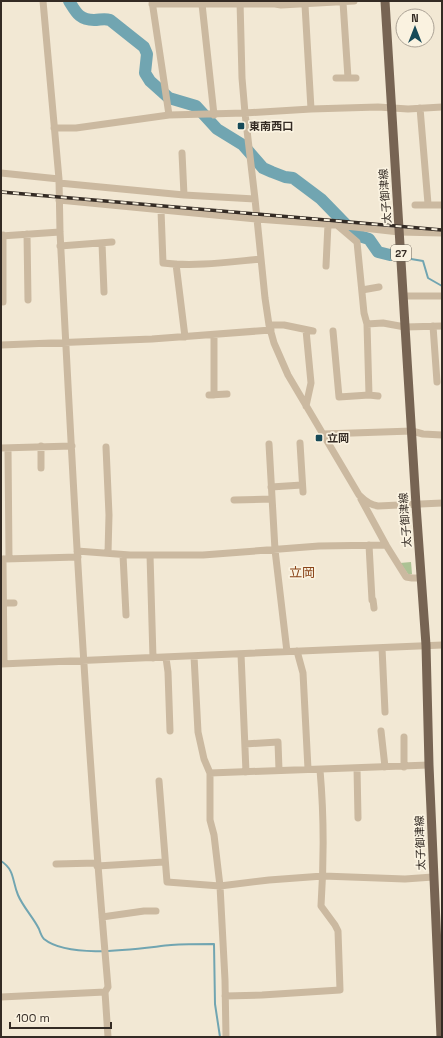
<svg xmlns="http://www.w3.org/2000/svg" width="443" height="1038" font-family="'Space Grotesk','Noto Sans JP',sans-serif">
<rect width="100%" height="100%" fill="#f2e8d4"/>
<path fill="#acc294" d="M 411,562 L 412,574 L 408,574 L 400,563 Z"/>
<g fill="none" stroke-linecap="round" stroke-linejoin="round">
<path stroke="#71a5b1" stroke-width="2" d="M 411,259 L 423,261 L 428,278 L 442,286
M 1,861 C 15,870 12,881 18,895 C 23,907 33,917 39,929 C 40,932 42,937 44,939 C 70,960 140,948 171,945 C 185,944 199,944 214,944 L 215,1004 L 220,1037"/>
<path stroke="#71a5b1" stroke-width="12" d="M 69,1 C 76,12 79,20 94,20 C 100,20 104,18 110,20 L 144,47 L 147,54 L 145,73 L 150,81 L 169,98 L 196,106 L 217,129 L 243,145 L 263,168 L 272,172 L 285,177 L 293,178 L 321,199 L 356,235 L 369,239 L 378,252 L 390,255"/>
<path stroke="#cbb9a0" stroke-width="7" d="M 43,1 L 59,179 L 60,232 C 73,484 86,736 108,987 L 105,992 L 108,1037
M 152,1 L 169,115
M 240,1 L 242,78 L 245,113 L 255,199 L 265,298 L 269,325 L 274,343 L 288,375 L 359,495 C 365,501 370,505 378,506 L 442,503
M 343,2 L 348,78
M 152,4 L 275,4 L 281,5 L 354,1
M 202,4 L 214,115
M 305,5 L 311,109
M 336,78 L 356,78
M 420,108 L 428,204
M 54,128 L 76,128 L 169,115 L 245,113 L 311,109 L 378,107 L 408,109 L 442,107
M 182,153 L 184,195
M 1,173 L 59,179
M 59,183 L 184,195 L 255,199
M 59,200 L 257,219 L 337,225 L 399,232 L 442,233
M 415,205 L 442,205
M 161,210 L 163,263 C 195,267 229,262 261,259
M 337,225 L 357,242 L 364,313 L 367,324 L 369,395
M 27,234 L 28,300
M 1,236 L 60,232
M 102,243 L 104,292
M 60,246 L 112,242
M 176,264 L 185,337
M 326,266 L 328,224
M 362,290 L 379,287
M 404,296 L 442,296
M 3,302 L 3,235
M 367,324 L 383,323 L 405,327 L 442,326
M 269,325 L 284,325 L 313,331
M 433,326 L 437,382
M 333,331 L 339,397 L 369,395 L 378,396
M 214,335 L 214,395
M 1,345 L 152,339 L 271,330
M 209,395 L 227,394
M 306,406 L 311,383 L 306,330
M 323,434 L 412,431 L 423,434 L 442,435
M 300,443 L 303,492
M 269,444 L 275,550 L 287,652
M 41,446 L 41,468
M 106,447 L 109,515 L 108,553
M 1,448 L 72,446
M 8,448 L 9,559
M 271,487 L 302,485
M 361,499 L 386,545 L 406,577 L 412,578 L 421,578
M 234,500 L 272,499
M 369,545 L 372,600 L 373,600 L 374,608
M 77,551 L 130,555 L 203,555 L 319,546 L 386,545
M 123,555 L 126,615
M 150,555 L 153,658
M 3,559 L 4,664
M 4,559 L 78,557
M 4,603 L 14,603
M 382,648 L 385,712
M 297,651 L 303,673 L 308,769
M 241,654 L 246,772
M 194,656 L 198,732 L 204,759 L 210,773 L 210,820 L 214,835 L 220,886 L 225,980 L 226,1037
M 166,658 L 168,672 L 170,731
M 1,664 L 442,645
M 381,731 L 385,767
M 404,737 L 404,767
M 245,744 L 278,742 L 279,770
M 357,768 L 358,818
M 210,773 L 429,765
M 159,781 L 167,882 L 220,886 L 269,880 L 323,876 L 405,879 L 433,877
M 56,864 L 97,863
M 97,866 L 164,862
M 102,917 L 144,911 L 156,911
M 225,996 L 262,995 L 340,990 L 338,931 L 335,925 L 321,906 C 324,861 324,815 320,770
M 1,997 L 105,992"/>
<path stroke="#776453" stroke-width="9" d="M 385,1 L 416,505 L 426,645 L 429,765 L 441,1037"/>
<defs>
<path id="rail" d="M 1,192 L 442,230"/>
</defs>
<use href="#rail" stroke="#342b24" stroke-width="3.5"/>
<use href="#rail" stroke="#faf2e0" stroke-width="2" stroke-dasharray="6" stroke-linecap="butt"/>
</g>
<g fill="#174a58" stroke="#faf2e0" stroke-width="1.5">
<rect x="237" y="122" width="8" height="8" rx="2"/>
<rect x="315" y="434" width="8" height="8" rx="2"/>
</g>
<g text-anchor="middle" stroke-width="3.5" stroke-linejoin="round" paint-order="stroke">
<rect fill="#faf2e0" stroke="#6f675c" stroke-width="1" x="391" y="245" width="20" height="16" rx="3"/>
<g font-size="10" font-weight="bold" fill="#342b24">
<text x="401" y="257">27</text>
</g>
<g font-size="11" font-weight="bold" fill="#342b24" stroke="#faf2e0" text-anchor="start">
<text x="249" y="130">東南西口</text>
<text x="327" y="442">立岡</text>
</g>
<g font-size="11" fill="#342b24" stroke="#faf2e0">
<text transform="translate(385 196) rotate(-94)" y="4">太子御津線</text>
<text transform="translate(405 520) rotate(-94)" y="4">太子御津線</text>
<text transform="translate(420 843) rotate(-92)" y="4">太子御津線</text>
</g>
<g font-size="13" fill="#884217" stroke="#faf2e0">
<text x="302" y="577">立岡</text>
</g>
</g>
<rect width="443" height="1038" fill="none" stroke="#342b24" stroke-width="4"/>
<g transform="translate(415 28)"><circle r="19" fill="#faf2e0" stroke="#aba295"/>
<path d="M0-3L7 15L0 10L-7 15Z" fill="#174a58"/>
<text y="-6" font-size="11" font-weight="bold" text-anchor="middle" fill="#342b24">N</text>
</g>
<path d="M10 1022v6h101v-6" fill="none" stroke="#342b24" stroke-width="2"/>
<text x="16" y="1022" font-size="12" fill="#342b24" stroke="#faf2e0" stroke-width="3" paint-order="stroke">100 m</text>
</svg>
